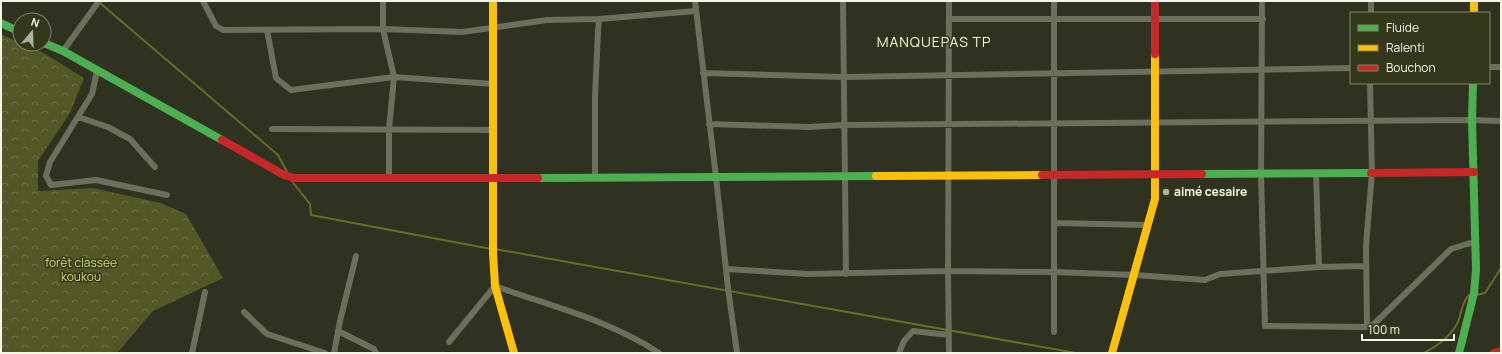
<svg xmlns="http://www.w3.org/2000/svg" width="1502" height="354" font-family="Manrope,sans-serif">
<defs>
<pattern id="forest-crowns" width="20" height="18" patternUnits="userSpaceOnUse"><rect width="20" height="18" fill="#525726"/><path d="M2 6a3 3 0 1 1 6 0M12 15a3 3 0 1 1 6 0" fill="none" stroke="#6b7045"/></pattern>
</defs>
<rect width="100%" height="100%" fill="#2f3121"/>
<path fill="url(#forest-crowns)" d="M 1,34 L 20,43 L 20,44 C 34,44 70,70 84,78 L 70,113 L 38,161 L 38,191 L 93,188 L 161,203 L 186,214 L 223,278 L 153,311 L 117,353 L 1,353 Z"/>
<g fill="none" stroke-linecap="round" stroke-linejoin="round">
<path stroke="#676f23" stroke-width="2" d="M 100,3 L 278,155 L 287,172
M 291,180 L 310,204 L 311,215 L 491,249
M 495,249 C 689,285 883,317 1076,353
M 1476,295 L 1485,293 L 1501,268
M 1424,353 C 1438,345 1449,338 1457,324 C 1462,314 1461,303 1469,295 L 1472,295"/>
<path stroke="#6c6f5c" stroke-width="6" d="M 203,1 L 216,26 L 223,30 L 383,29 L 462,32 L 547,20 L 599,19
M 383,1 L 383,29 L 394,77 L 389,129 L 389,179
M 695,1 L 716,177 L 728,288 L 737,353
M 843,1 L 846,274
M 949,1 L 948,271 L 949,353
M 1054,1 L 1054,332
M 1262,1 L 1261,173 L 1265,326 L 1367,327 L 1374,324 L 1451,249 L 1467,244 L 1476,242
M 1371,13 L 1371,1
M 949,19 L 1263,19
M 267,30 L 276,78 L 291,90 L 394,77 L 493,84
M 63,51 L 99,1
M 1489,67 L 1501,67
M 97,71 L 92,94 L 50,162 L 46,176 L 51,185 L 96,180 L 167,195
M 703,73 L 844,77 L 1351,68
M 78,117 L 108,127 L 130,139 L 155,167
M 709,124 L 809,127 L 844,125 L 1472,120 L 1501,121
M 272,129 L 493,130
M 595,178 L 595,97 L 598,31 L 599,19 L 696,11
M 1054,223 L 1148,225
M 1319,267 L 1366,266
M 726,269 L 808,274 L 948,271 L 1054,272 L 1135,275 L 1205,280 L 1220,274 L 1319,267 L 1316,173
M 244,312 L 267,334 L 325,353
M 1367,327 L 1366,246 L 1372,173 L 1370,83
M 338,331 L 374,349 L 376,353
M 449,342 L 495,286 C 550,306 610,320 659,353
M 192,353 L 205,292
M 334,353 L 340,321 L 356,256
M 899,353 L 904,341 L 913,331 L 949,335"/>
<path stroke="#4caf50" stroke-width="8" d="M 1,23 L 20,32
M 44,43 L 63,51 L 222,140
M 1202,174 L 1371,173
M 538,178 L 876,176
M 1459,353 L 1474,293 L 1476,270 L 1472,120 L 1473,83"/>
<path stroke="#ffc107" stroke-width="8" d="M 493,1 L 493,253 L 495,286 L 514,353
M 1474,1 L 1474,13
M 876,176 L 1042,175
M 1112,353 L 1155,199 L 1155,54"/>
<path stroke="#c62828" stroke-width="8" d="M 1155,1 L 1155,54
M 222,140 L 284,175 L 294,178 L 538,178
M 1371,173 L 1474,172
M 1042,175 L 1202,174
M 1494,353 L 1501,351"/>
</g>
<circle fill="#aeb1a0" stroke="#34381a" stroke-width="1.5" cx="1166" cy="192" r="4"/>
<g text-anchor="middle" stroke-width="3" stroke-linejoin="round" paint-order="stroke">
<g font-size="12" font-weight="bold" fill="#f3f6e4" stroke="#34381a" text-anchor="start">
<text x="1174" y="196">aimé cesaire</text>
</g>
<g font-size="12" fill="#cedc6f" stroke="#34381a">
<text x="81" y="267">forêt classée<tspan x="81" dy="14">koukou</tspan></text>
</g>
<g font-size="14" letter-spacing="1" fill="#f3f6e4" stroke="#34381a">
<text x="934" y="47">MANQUEPAS TP</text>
</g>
</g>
<rect width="1502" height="354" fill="none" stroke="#f3f6e4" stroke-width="4"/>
<rect x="1350" y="12" width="140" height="72" fill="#34381a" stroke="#80846b"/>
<rect x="1358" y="25" width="20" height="6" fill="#4caf50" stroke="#80846b"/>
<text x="1386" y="32" font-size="12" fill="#f3f6e4">Fluide</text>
<rect x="1358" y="45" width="20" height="6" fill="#ffc107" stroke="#80846b"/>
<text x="1386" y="52" font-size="12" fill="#f3f6e4">Ralenti</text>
<rect x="1358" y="65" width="20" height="6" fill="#c62828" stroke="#80846b"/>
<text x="1386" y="72" font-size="12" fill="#f3f6e4">Bouchon</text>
<g transform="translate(32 32) rotate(19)"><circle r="19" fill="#34381a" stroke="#80846b"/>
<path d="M0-3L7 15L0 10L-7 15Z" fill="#aeb1a0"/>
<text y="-6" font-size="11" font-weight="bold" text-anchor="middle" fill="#f3f6e4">N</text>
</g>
<path d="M1362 334v6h92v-6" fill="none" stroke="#f3f6e4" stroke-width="2"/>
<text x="1368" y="334" font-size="12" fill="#f3f6e4" stroke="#34381a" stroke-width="3" paint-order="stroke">100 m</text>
</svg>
